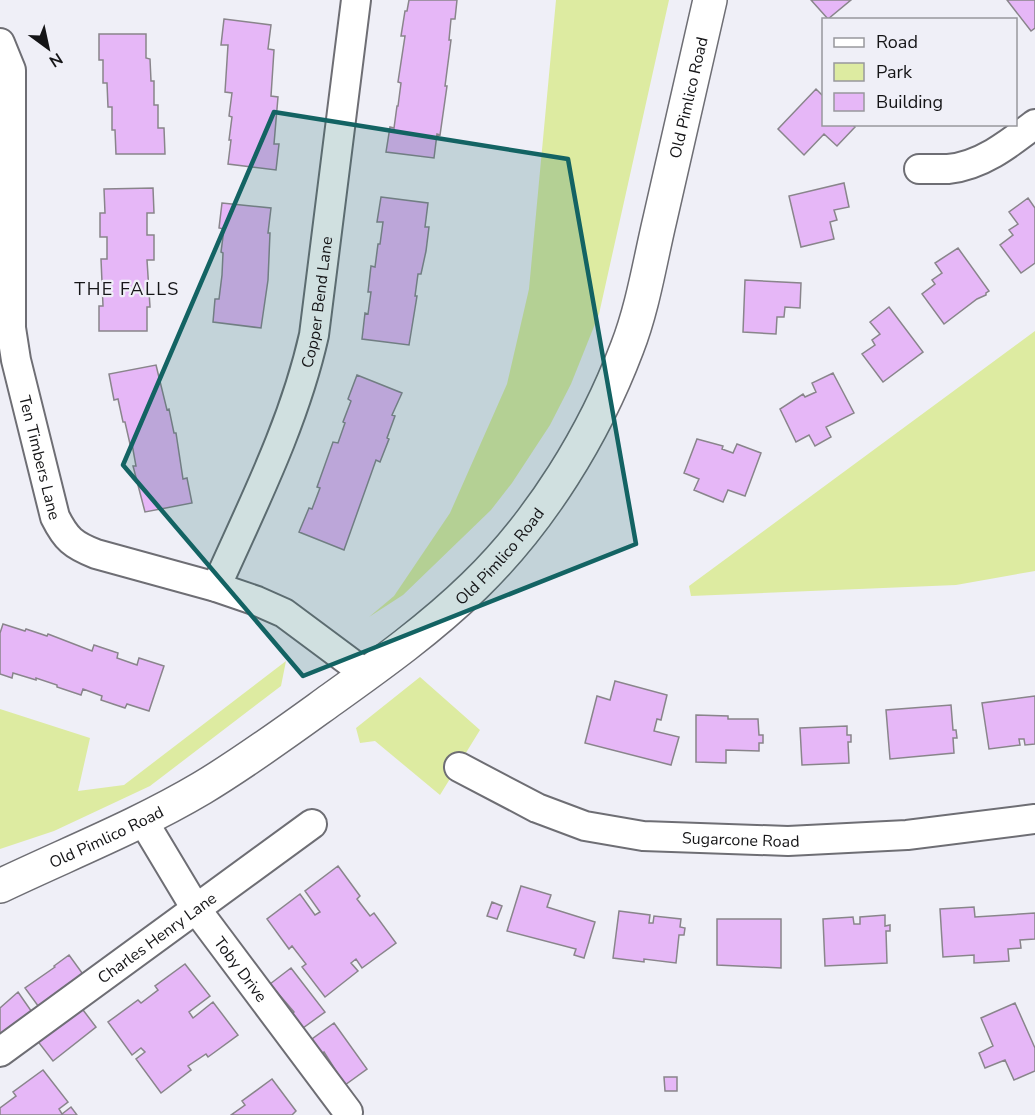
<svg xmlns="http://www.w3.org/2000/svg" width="1035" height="1115" font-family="'Nunito Sans',sans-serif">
<rect width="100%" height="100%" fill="#efeff7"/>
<path fill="#ddeba1" d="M 556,0 L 669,0 L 599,314 L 571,384 L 550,425 L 512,483 L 491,510 L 403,595 L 369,617 L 394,596 L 450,513 L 507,384 L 529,289 Z
M 1035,331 L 1035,571 L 956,585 L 691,596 L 689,586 Z
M 286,661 L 281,686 L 150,786 L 54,831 L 0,849 L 0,709 L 90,738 L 78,791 L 124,785 Z
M 420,677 L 480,730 L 440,795 L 375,741 L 360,743 L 356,728 Z"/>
<path fill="#e6b7f7" stroke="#89858b" stroke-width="1.5" d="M 409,0 L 457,0 L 455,19 L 451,19 L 449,40 L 451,40 L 445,86 L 447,86 L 440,135 L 437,134 L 434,158 L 386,152 L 390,127 L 394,128 L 397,106 L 398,106 L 401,83 L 398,82 L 405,36 L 401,36 L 405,11 L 407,11 Z
M 811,0 L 851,0 L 828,19 Z
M 1007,0 L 1035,0 L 1035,28 L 1031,31 Z
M 224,19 L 271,25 L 268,49 L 274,50 L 271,96 L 278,97 L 274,144 L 279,144 L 276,170 L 228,164 L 231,140 L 229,140 L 232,117 L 229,116 L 232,93 L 225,92 L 228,45 L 221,45 Z
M 99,34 L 146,34 L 146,58 L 150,59 L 151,81 L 154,81 L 154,105 L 158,105 L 158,128 L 164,128 L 165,154 L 116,154 L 115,130 L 112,130 L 112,107 L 108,107 L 107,83 L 103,83 L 103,60 L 99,60 Z
M 816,89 L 824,97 L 824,124 L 852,124 L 855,127 L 837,146 L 824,134 L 804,155 L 778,129 Z
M 844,183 L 849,207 L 834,210 L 837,220 L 830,222 L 834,239 L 801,247 L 789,196 Z
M 153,188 L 154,213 L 147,213 L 147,235 L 154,235 L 154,260 L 147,260 L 150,307 L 147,307 L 147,331 L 99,331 L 99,306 L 103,306 L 101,259 L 107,259 L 107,237 L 100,237 L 100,213 L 105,213 L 104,189 Z
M 381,197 L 428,203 L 425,227 L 429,227 L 426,251 L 421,274 L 418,274 L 415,296 L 417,296 L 409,345 L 362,339 L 365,313 L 368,314 L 371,292 L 368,292 L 371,266 L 375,267 L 378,244 L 380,244 L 383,222 L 377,222 Z
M 1028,198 L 1035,208 L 1035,263 L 1021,273 L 1000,245 L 1013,235 L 1009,230 L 1018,224 L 1009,212 Z
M 222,203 L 271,208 L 268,233 L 270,233 L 268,280 L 261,328 L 213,322 L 215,299 L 219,299 L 222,275 L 223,253 L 221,252 L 224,229 L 219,228 Z
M 958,248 L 989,291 L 986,293 L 986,295 L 977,299 L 944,324 L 922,294 L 935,284 L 932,280 L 942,273 L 935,263 Z
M 745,280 L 801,283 L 800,308 L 785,307 L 784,317 L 777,317 L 776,334 L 743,332 Z
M 889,307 L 923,352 L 883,382 L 862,354 L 875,345 L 872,340 L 880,334 L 870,322 Z
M 156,365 L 167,410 L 169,409 L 174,433 L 176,433 L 183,479 L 187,478 L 192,503 L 145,512 L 133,466 L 136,466 L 132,444 L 130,444 L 125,422 L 123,422 L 118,399 L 114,400 L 109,374 Z
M 833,373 L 854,413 L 826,427 L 831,437 L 815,446 L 809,435 L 796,442 L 780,409 L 803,394 L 805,397 L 816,392 L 812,383 Z
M 357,375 L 402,393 L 392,415 L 395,416 L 387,438 L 389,439 L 380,462 L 376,460 L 344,550 L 299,532 L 309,508 L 312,509 L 320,488 L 317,487 L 333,442 L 338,443 L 345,423 L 343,422 L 351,401 L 348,399 Z
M 697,439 L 723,446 L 722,449 L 733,453 L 737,444 L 761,453 L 745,496 L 728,490 L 723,502 L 694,490 L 699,479 L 684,473 Z
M 3,624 L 25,631 L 26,629 L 47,636 L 48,634 L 92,651 L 94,645 L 118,653 L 117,658 L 137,665 L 139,658 L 164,666 L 149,711 L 127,704 L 125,708 L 101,700 L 102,696 L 83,689 L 81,695 L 57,687 L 57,685 L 36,678 L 36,680 L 13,673 L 12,678 L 0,674 L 0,633 Z
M 615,681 L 667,695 L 661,720 L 657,719 L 654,731 L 679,737 L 671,765 L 585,743 L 597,696 L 610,700 Z
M 1035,696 L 1035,744 L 1025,745 L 1024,739 L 1019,739 L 1020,745 L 989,749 L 982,703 Z
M 951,705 L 953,730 L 956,730 L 957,738 L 953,738 L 954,753 L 890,759 L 886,710 Z
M 696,715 L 728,716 L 728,719 L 758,719 L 759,735 L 763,735 L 763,743 L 759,743 L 759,751 L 726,750 L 726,763 L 696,762 Z
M 847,726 L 847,735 L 851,735 L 851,742 L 848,742 L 849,763 L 802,765 L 800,728 Z
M 338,866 L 360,896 L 357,899 L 370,916 L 374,913 L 396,943 L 362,968 L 356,959 L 351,963 L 358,971 L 325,997 L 302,967 L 306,964 L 292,946 L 289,949 L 267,919 L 300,894 L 315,915 L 320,912 L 305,891 Z
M 521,886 L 551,895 L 547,907 L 595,922 L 584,958 L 574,955 L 576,949 L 507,931 Z
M 492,902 L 502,906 L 497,919 L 487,916 Z
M 974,907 L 975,917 L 1035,913 L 1035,939 L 1020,940 L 1021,948 L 1008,949 L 1009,961 L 974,963 L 974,955 L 943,957 L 940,909 Z
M 619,911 L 650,915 L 649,923 L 653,923 L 654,916 L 681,919 L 680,927 L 685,928 L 684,935 L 679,935 L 676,963 L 644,959 L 644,962 L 613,958 Z
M 885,915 L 885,926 L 890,925 L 890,931 L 886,931 L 887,963 L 825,966 L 823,919 L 853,917 L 854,924 L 860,924 L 860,917 Z
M 717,919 L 781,919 L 781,968 L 717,965 Z
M 69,955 L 85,977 L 41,1010 L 25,988 L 55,967 L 54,966 Z
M 185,964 L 210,996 L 189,1012 L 193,1018 L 213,1002 L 238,1035 L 208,1057 L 206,1054 L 188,1066 L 191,1070 L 161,1093 L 136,1059 L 145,1052 L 141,1048 L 132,1055 L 108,1022 L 138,1000 L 141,1003 L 158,990 L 155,986 Z
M 291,968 L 325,1012 L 303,1028 L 292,1014 L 294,1012 L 270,984 Z
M 18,992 L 34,1015 L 0,1040 L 0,1008 Z
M 1015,1003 L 1035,1048 L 1035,1071 L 1014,1080 L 1005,1060 L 985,1068 L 979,1053 L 993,1046 L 981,1018 Z
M 80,1006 L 96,1027 L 53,1061 L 36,1039 Z
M 334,1023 L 367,1069 L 345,1085 L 324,1052 L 322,1054 L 312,1039 Z
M 43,1070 L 68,1102 L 59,1109 L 62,1114 L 71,1107 L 77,1115 L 0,1115 L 0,1108 L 16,1096 L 13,1092 Z
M 664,1077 L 677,1077 L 677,1091 L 665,1091 Z
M 272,1079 L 296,1111 L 292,1115 L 231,1115 L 245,1105 L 242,1101 Z"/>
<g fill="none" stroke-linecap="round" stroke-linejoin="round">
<defs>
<g id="minor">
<path id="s1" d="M 0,43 L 11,70 L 11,328 L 16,360 L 55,517 C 66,539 73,545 96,554 L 216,587 L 257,601 L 284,613 L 366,674"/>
<path d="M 919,169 C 929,169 938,169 948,169 C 981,166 1009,144 1035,124"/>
<path id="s2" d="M 216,587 C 253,504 294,424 314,335 L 356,0"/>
<path id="s3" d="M 459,767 L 537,808 L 585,826 L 643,836 L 788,841 L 907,835 L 1035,819"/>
<path id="s4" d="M 142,819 L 196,909 L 348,1112"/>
<path id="s5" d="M 0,1052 L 312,824"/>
</g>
<g id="tertiary">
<path id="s6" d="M 0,886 C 67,854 138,826 202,788 C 247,761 289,730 332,699 C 381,664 431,628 474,586 C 541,521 594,435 627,348 C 643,307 650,261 660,219 C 677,146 694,73 710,0"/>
</g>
</defs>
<use href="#minor" stroke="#6e6e74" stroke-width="32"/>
<use href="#tertiary" stroke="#6e6e74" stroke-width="36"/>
<use href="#minor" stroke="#fff" stroke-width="28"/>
<use href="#tertiary" stroke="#fff" stroke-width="33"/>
</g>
<path fill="#136363" fill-opacity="0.2" stroke="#136363" stroke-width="4.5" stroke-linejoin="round" d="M 274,112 L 568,159 L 636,544 L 303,676 L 123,465 Z"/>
<g text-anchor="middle" stroke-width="4.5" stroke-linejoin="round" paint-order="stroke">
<g font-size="16" fill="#151517" stroke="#efeff7">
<text dy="6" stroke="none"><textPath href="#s6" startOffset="1107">Old Pimlico Road</textPath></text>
<text dy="6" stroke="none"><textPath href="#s2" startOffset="304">Copper Bend Lane</textPath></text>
<text dy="6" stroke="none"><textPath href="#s1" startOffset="420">Ten Timbers Lane</textPath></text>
<text dy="6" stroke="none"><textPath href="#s6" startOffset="603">Old Pimlico Road</textPath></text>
<text dy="6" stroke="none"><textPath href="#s6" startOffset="117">Old Pimlico Road</textPath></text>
<text dy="6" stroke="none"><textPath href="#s3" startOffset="296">Sugarcone Road</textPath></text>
<text dy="6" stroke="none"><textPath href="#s5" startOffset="194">Charles Henry Lane</textPath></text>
<text dy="6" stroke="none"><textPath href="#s4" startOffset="180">Toby Drive</textPath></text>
</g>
<g font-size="18" letter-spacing="1.5" fill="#151517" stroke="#efeff7">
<text x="127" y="295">THE FALLS</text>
</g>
</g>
<rect x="822" y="18" width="195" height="108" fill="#efeff7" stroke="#98989d" stroke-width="1.5"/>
<rect x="834" y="38" width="30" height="9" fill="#ffffff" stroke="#98989d" stroke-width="1.5"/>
<text x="876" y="48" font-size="18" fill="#151517">Road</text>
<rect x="834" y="63" width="30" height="18" fill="#ddeba1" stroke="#98989d" stroke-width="1.5"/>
<text x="876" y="78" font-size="18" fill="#151517">Park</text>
<rect x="834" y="93" width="30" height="18" fill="#e6b7f7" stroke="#98989d" stroke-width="1.5"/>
<text x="876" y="108" font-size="18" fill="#151517">Building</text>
<g transform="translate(48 48) rotate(147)" stroke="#efeff7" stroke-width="4.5" paint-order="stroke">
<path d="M0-4.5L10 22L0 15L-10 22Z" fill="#151517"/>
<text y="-9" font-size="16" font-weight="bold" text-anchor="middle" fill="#151517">N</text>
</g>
</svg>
